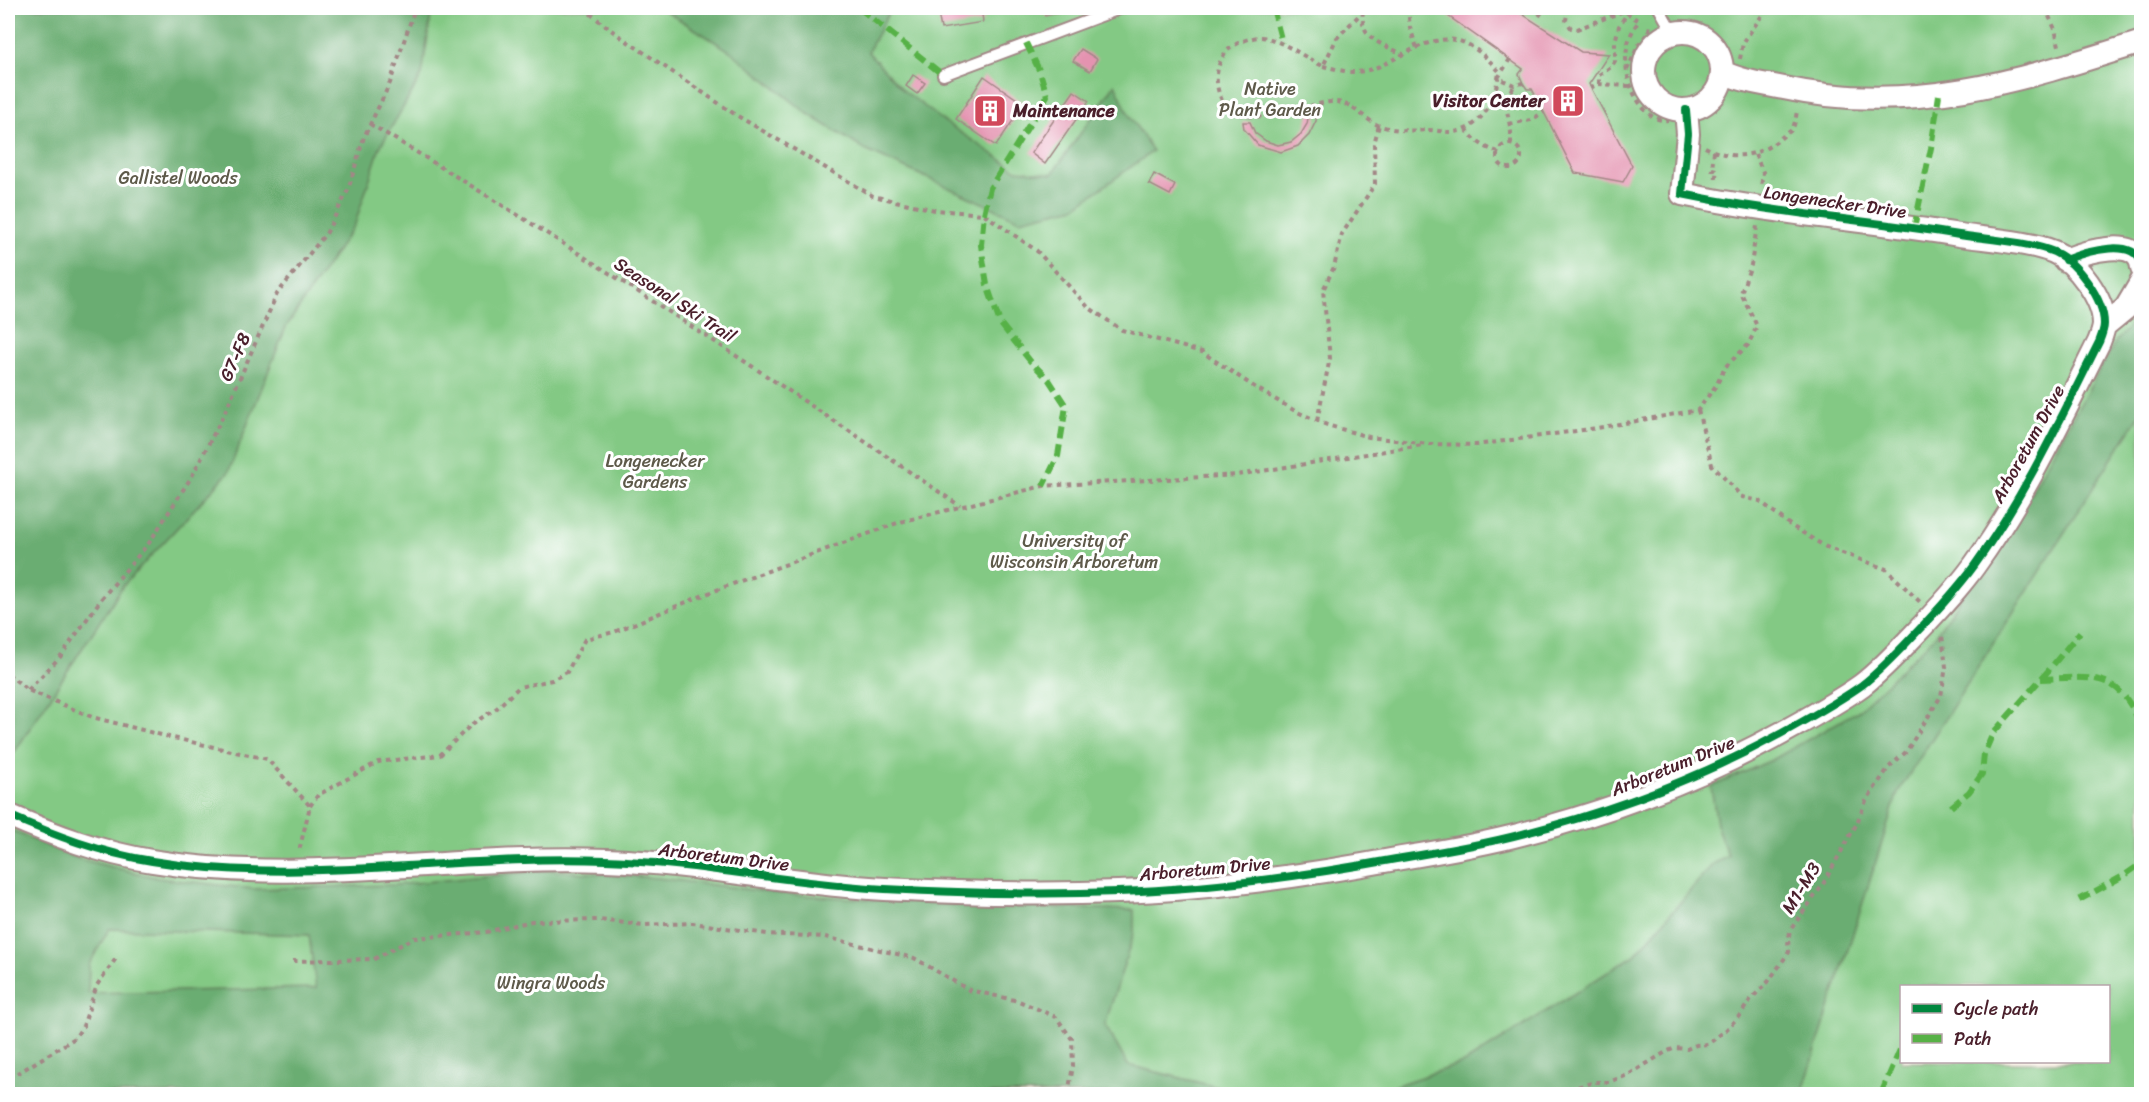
<svg xmlns="http://www.w3.org/2000/svg" width="2149" height="1102" font-family="Sriracha,sans-serif">
<rect width="100%" height="100%" fill="#fff"/>
<filter id="ink" filterUnits="userSpaceOnUse"><feTurbulence type="fractalNoise" baseFrequency=".0167" numOctaves="2"/><feDisplacementMap in="SourceGraphic" scale="12" xChannelSelector="R" yChannelSelector="G"/><feConvolveMatrix kernelMatrix="1 2 1 2 8 2 1 2 1" color-interpolation-filters="sRGB"/></filter>
<filter id="wash" filterUnits="userSpaceOnUse"><feTurbulence type="fractalNoise" baseFrequency=".008" numOctaves="4" result="noise"/><feDisplacementMap in="SourceGraphic" scale="24" xChannelSelector="R" yChannelSelector="G"/><feGaussianBlur stdDeviation="1.35" result="paint"/><feColorMatrix in="noise" values="0 0 0 0 0 0 0 0 0 0 0 0 0 0 0 0 0 1.4 0 .05"/><feComposite in="paint" operator="in"/></filter>
<g filter="url(#wash)">
<rect width="100%" height="100%" fill="#faefe1"/>
<path fill="#83c984" stroke="#667458" stroke-width="1.5" fill-rule="evenodd" d="M 8,8 L 2141,8 L 2141,1094 L 8,1094 ZM 1902,986 L 2108,986 L 2108,1062 L 1902,1062 Z"/>
<path fill="#6aad72" stroke="#5a664e" stroke-width="1.5" fill-rule="evenodd" d="M 8,8 L 432,8 L 422,75 L 380,147 L 355,224 L 286,327 L 228,473 L 123,586 L 8,762 Z
M 661,8 L 891,8 L 868,52 L 903,90 L 945,122 L 1017,170 L 1052,174 L 1115,84 L 1130,117 L 1153,151 L 1075,207 L 1020,220 L 865,150 L 808,114 L 730,51 Z
M 2141,314 L 2141,413 L 1898,792 L 1802,1094 L 1370,1094 L 1466,1062 L 1635,955 L 1713,864 L 1728,856 L 1718,830 L 1711,787 L 1774,759 L 1858,711 L 1935,636 L 2031,492 L 2116,341 Z
M 8,829 L 79,859 L 158,878 L 254,889 L 394,885 L 548,870 L 658,878 L 784,894 L 958,905 L 1134,910 L 1134,933 L 1105,1025 L 1128,1065 L 1246,1094 L 8,1094 ZM 109,929 L 309,935 L 316,988 L 88,993 L 89,965 Z"/>
<g id="blocks">
<path fill="#e493b0" d="M 937,8 L 1005,8 L 1005,11 L 982,14 L 983,22 L 941,29 Z
M 1043,8 L 1083,8 L 1083,9 L 1045,16 Z
M 1443,8 L 1513,8 L 1581,52 L 1609,54 L 1589,84 L 1632,166 L 1623,182 L 1575,173 L 1532,89 L 1527,89 L 1523,83 L 1519,74 L 1523,69 L 1441,11 Z
M 1081,49 L 1097,59 L 1090,71 L 1073,61 Z
M 913,75 L 925,83 L 917,94 L 906,86 Z
M 984,76 L 1024,104 L 996,146 L 956,119 Z
M 1074,91 L 1089,101 L 1045,164 L 1031,153 Z
M 1309,112 L 1317,112 L 1316,121 L 1309,135 L 1298,146 L 1281,152 L 1258,145 L 1244,129 L 1243,122 L 1250,122 L 1255,133 L 1266,141 L 1278,145 L 1291,142 L 1301,134 L 1307,124 Z
M 1154,174 L 1175,185 L 1170,195 L 1149,184 Z"/>
</g>
</g>
<g filter="url(#ink)">
<use href="#blocks" fill-opacity="0" stroke="#a28786" stroke-width="1.5"/>
<g fill="none" stroke-linecap="round" stroke-linejoin="round">
<defs>
<path id="service" d="M 1659,8 L 1673,33
M 943,75 L 1122,8"/>
<path id="minor" d="M1644 71a39 39 0 1 1 78 0a39 39 0 1 1-78 0Z
M 1722,72 C 1742,81 1763,84 1784,88 C 1911,116 2022,80 2142,42
M 2065,260 C 2082,253 2140,234 2142,268
M 2104,326 L 2126,308 L 2142,281
M 8,815 C 54,835 101,853 152,861 C 301,886 456,854 606,860 C 700,863 791,884 885,889 C 962,893 1040,895 1118,892 C 1211,889 1304,876 1396,859 C 1438,852 1481,845 1522,834 C 1612,811 1700,778 1782,733 C 1809,718 1837,703 1862,685 C 1880,671 1897,653 1913,636 C 1934,614 1956,591 1974,566 C 2024,497 2061,418 2099,342 C 2101,337 2104,330 2104,324 C 2104,299 2077,262 2054,252 C 2030,242 1986,239 1959,235 C 1868,220 1773,213 1682,194 L 1688,134 L 1686,110"/>
</defs>
<use href="#service" stroke="#a28786" stroke-width="14"/>
<use href="#minor" stroke="#a28786" stroke-width="26"/>
<path stroke="#a28786" stroke-width="4" stroke-dasharray="4.5 4.5" stroke-linecap="butt" d="M 583,8 L 615,33 L 736,115 L 873,196 L 935,210 L 984,214 L 1037,251 L 1088,307 L 1122,330 L 1202,352 L 1256,388 L 1295,411 L 1327,425 L 1369,437 L 1429,444 L 1476,445 L 1597,428 L 1698,410 L 1717,384 L 1725,367 L 1748,345 L 1757,326 L 1741,293 L 1751,265 L 1757,226
M 1408,8 L 1410,28 L 1417,48
M 1568,8 L 1566,20 L 1571,28 L 1577,29 L 1624,11 L 1639,21 C 1618,47 1624,89 1647,112 C 1653,118 1659,121 1668,120
M 2045,8 L 2055,29 L 2059,46
M 1363,11 C 1359,39 1382,44 1403,54
M 1539,16 L 1545,8
M 1510,59 L 1498,78 L 1514,85 L 1523,83
M 1740,59 L 1743,43 L 1767,8
M 1323,66 C 1333,68 1344,72 1355,72 C 1369,72 1385,64 1398,57 C 1444,32 1463,31 1499,71 C 1497,94 1485,125 1459,131 C 1450,134 1438,130 1428,130 C 1412,131 1393,131 1378,125 C 1364,119 1351,102 1335,102 C 1320,101 1305,109 1290,112 C 1275,116 1246,120 1232,111 C 1213,99 1212,65 1228,50 C 1235,43 1251,37 1261,37 C 1279,38 1305,58 1323,66 L 1337,38 L 1366,8
M 1627,70 L 1638,46 L 1649,31 L 1650,23
M 1599,84 L 1599,75 L 1611,67 L 1615,61 L 1615,42 L 1619,26 L 1628,12
M 1590,88 L 1599,84 L 1629,86
M 370,124 C 571,245 766,374 960,506
M 1509,124 L 1531,120 L 1544,112
M 1466,129 C 1475,142 1484,147 1498,152
M 1511,144 L 1511,132 L 1506,105 L 1514,85
M1497 156a12 12 0 1 1 24 0a12 12 0 1 1-24 0Z
M 1705,147 C 1731,161 1759,157 1781,138 C 1784,135 1790,132 1792,129 C 1795,125 1796,116 1797,111
M 1714,151 L 1712,169 L 1717,170 L 1715,182
M 1755,154 L 1763,172 L 1761,188
M 1698,410 L 1712,465 L 1742,497 L 1760,501 L 1790,525 L 1826,547 L 1886,569 L 1920,602
M 1317,421 L 1330,358 L 1323,290 L 1334,267 L 1342,234 L 1375,184 L 1374,144 L 1379,125
M 8,674 L 28,690 L 92,717 L 169,737 L 267,759 L 310,806 L 299,851
M 28,690 L 60,657 L 102,598 L 149,543 L 192,476 L 224,414 L 277,294 L 327,232 L 348,190 L 364,137 L 390,83 L 415,8
M 310,806 L 318,795 L 378,762 L 440,755 L 472,724 L 497,708 L 519,687 L 552,680 L 567,672 L 585,639 L 614,632 L 711,592 L 900,522 L 1043,486 L 1237,475 L 1422,445
M 293,961 L 374,959 L 414,938 L 486,932 L 532,921 L 600,920 L 644,925 L 693,923 L 767,934 L 825,937 L 914,958 L 969,990 L 1019,1001 L 1056,1017 L 1072,1039 L 1073,1066 L 1068,1094
M 8,1075 L 20,1072 L 75,1038 L 83,1026 L 97,985 L 117,957
M 1449,1094 L 1459,1094
M 1534,1094 L 1543,1091 L 1566,1090 L 1595,1082 L 1609,1082 L 1628,1075 L 1666,1052 L 1675,1048 L 1687,1049 L 1696,1045 L 1708,1044 L 1726,1030 L 1740,1015 L 1751,999 L 1768,982 L 1789,952 L 1788,939 L 1791,929 L 1822,886 L 1856,825 L 1866,801 L 1889,767 L 1906,752 L 1941,696 L 1946,667 L 1942,635"/>
<use href="#service" stroke="#fff" stroke-width="10"/>
<use href="#minor" stroke="#fff" stroke-width="22"/>
<path stroke="#57b146" stroke-width="6" stroke-dasharray="12 6" stroke-linecap="butt" d="M 859,8 L 943,75
M 1273,8 L 1282,43
M 1026,43 L 1040,72 L 1047,96 L 990,188 L 984,214 L 981,245 L 987,285 L 1000,323 L 1031,362 L 1049,380 L 1066,406 L 1058,456 L 1043,486
M 1914,228 L 1931,148 L 1939,95
M 2041,679 C 2096,677 2118,670 2142,728
M 1951,807 L 1969,792 L 1982,774 L 1984,754 L 1993,733 L 2048,671 L 2080,632
M 2079,900 L 2125,875 L 2142,863
M 1881,1094 L 1902,1045"/>
<defs>
<path id="cycleway" d="M 2065,260 C 2082,253 2140,234 2142,268
M 8,815 C 54,835 101,853 152,861 C 301,886 456,854 606,860 C 700,863 791,884 885,889 C 962,893 1040,895 1118,892 C 1211,889 1304,876 1396,859 C 1438,852 1481,845 1522,834 C 1612,811 1700,778 1782,733 C 1809,718 1837,703 1862,685 C 1880,671 1897,653 1913,636 C 1934,614 1956,591 1974,566 C 2024,497 2061,418 2099,342 C 2101,337 2104,330 2104,324 C 2104,299 2077,262 2054,252 C 2030,242 1986,239 1959,235 C 1868,220 1773,213 1682,194 L 1688,134 L 1686,110"/>
</defs>
<use href="#cycleway" stroke="#fff" stroke-width="11"/>
<use href="#cycleway" stroke="#00873e" stroke-width="8"/>
</g>
</g>
<defs>
<symbol id="building-square" viewBox="-11 -11 22 22"><rect x="-9" y="-9" width="18" height="18" rx="4" fill="#d1495b" stroke="#fff"/><path d="M-4-6H4V6H1V3H-1V6H-4ZM-2.5-4.3h1.7v1.8h-1.7ZM.8-4.3h1.7v1.8H.8ZM-2.5-1h1.7V.8h-1.7ZM.8-1h1.7V.8H.8Z" fill="#fff"/></symbol>
</defs>
<g fill-rule="evenodd">
<use href="#building-square" x="1549" y="82" width="38" height="38"/>
<use href="#building-square" x="971" y="92" width="38" height="38"/>
</g>
<g text-anchor="middle" stroke-width="6" stroke-linejoin="round" paint-order="stroke">
<g font-size="18" fill="#5e5a4a" stroke="#fff">
<text x="1270" y="95">Native<tspan x="1270" dy="21">Plant Garden</tspan></text>
<text x="178" y="184">Gallistel Woods</text>
<text x="655" y="467">Longenecker<tspan x="655" dy="21">Gardens</tspan></text>
<text x="1074" y="547">University of<tspan x="1074" dy="21">Wisconsin Arboretum</tspan></text>
<text x="551" y="989">Wingra Woods</text>
</g>
<g font-size="18" font-weight="bold" fill="#4a1f2b" stroke="#fff" text-anchor="end">
<text x="1545" y="107">Visitor Center</text>
<text x="1013" y="117" text-anchor="start">Maintenance</text>
</g>
<g font-size="18" fill="#4a1f2b" stroke="#fff">
<text transform="translate(1835 202) rotate(8)" y="6">Longenecker Drive</text>
<text transform="translate(675 300) rotate(33)" y="6">Seasonal Ski Trail</text>
<text transform="translate(235 357) rotate(-66)" y="6">G7-F8</text>
<text transform="translate(2028 444) rotate(-61)" y="6">Arboretum Drive</text>
<text transform="translate(1673 766) rotate(-22)" y="6">Arboretum Drive</text>
<text transform="translate(724 857) rotate(7)" y="6">Arboretum Drive</text>
<text transform="translate(1205 869) rotate(-5)" y="6">Arboretum Drive</text>
<text transform="translate(1801 888) rotate(-58)" y="6">M1-M3</text>
</g>
</g>
<rect width="2149" height="1102" fill="none" stroke="#fff" stroke-width="30"/>
<rect x="1900" y="985" width="210" height="78" fill="#ffffff" stroke="#b7a5aa" stroke-width="1.5"/>
<rect x="1912" y="1004" width="30" height="9" fill="#00873e" stroke="#b7a5aa" stroke-width="1.5"/>
<text x="1954" y="1015" font-size="18" fill="#4a1f2b">Cycle path</text>
<rect x="1912" y="1034" width="30" height="9" fill="#57b146" stroke="#b7a5aa" stroke-width="1.5"/>
<text x="1954" y="1045" font-size="18" fill="#4a1f2b">Path</text>
</svg>
